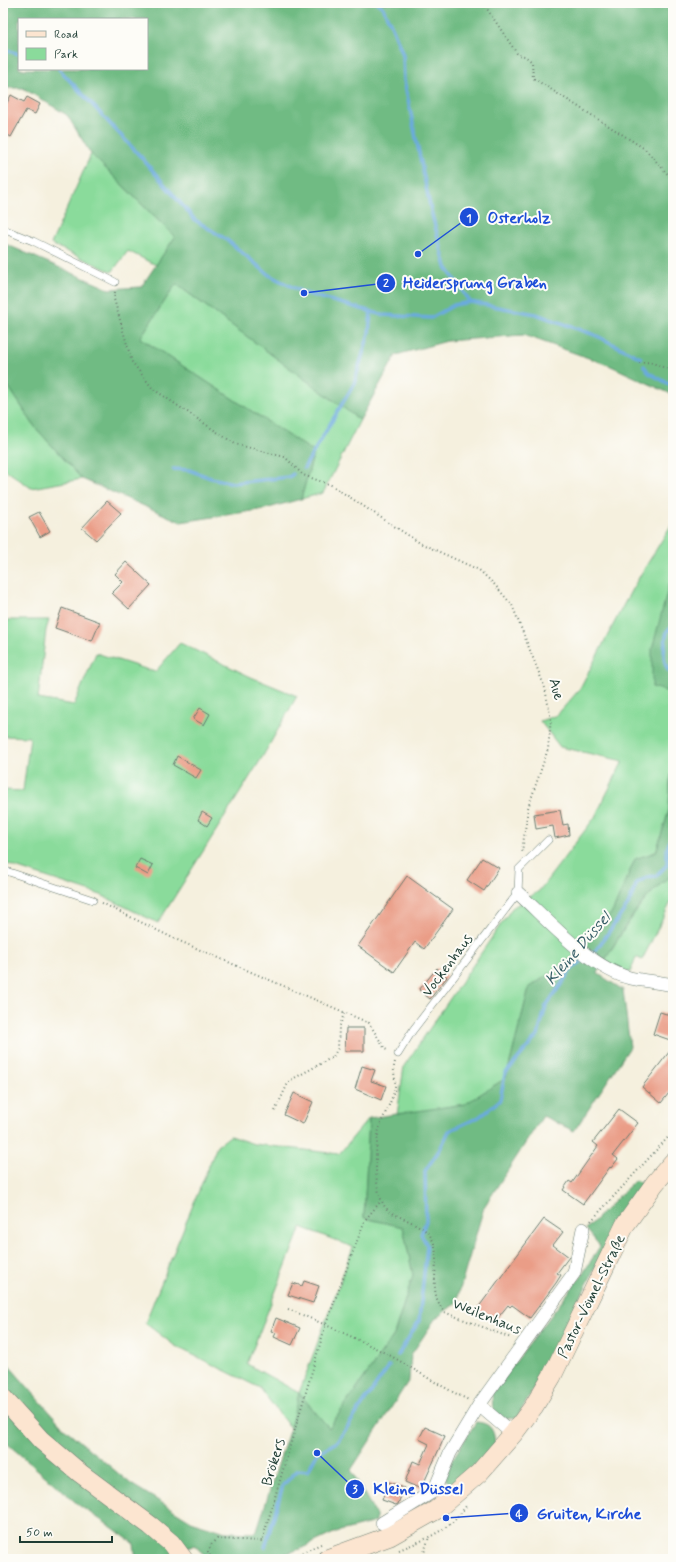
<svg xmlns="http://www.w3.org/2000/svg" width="676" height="1562" font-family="Mynerve,sans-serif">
<rect width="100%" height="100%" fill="#fdfcf7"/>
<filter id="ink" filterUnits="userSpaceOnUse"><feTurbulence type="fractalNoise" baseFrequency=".025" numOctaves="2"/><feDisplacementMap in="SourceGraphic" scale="8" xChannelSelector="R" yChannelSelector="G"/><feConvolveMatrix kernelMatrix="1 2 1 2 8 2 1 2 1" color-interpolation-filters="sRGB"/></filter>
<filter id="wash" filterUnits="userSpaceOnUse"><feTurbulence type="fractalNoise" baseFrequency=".012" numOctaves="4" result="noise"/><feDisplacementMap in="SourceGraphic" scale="16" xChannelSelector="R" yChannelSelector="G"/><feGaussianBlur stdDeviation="0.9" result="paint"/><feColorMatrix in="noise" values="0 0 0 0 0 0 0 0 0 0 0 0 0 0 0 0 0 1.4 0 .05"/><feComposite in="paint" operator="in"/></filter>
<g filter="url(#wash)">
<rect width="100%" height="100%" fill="#f5f0de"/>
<path fill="#8adb9b" stroke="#548c68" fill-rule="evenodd" d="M 91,154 L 175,237 L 156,265 L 128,251 L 112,272 L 51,244 Z
M 176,284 L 360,420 L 323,493 L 301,499 L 314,452 L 140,338 Z
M 3,378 L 35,427 L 82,479 L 31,488 L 3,468 Z
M 673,522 L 673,578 L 669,585 L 652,687 L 673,693 L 673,767 L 670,781 L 669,810 L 656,852 L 635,859 L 613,911 L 573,957 L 529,988 L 506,1078 L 465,1104 L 397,1115 L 404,1066 L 512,908 L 539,891 L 595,817 L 623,761 L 560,747 L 540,721 L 557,715 L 579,690 L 632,589 Z
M 3,620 L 49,620 L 46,630 L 38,699 L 74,705 L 96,653 L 155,672 L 180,643 L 251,677 L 297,696 L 263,756 L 158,923 L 101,895 L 3,863 L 3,790 L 23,791 L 30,737 L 3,736 Z
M 673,875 L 673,898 L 642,960 L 636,957 L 630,973 L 604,962 C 622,933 643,894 673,875 Z
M 369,1118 L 364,1217 L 403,1227 L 413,1275 L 394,1335 L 329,1428 L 299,1394 L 290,1428 L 260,1388 L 175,1346 L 145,1323 L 217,1146 L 230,1136 L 254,1144 L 339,1154 ZM 301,1227 L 353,1247 L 299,1393 L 247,1364 Z"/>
<path fill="#6fbb83" stroke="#477c5c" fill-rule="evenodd" d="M 3,3 L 673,3 L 673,395 L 611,366 L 524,335 L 447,341 L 396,355 L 360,420 L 176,284 L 140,338 L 314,452 L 301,499 L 265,509 L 181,522 L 82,479 L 35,427 L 3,378 L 3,243 L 109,289 L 141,287 L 175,237 L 91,154 L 67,115 L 23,88 L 3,88 ZM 19,19 L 147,19 L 147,69 L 19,69 Z
M 673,578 L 673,693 L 652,687 L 652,649 L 669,585 Z
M 673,767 L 673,875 C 640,895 617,941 597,973 L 623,990 L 630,1047 L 574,1131 L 543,1116 L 484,1207 L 456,1303 L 435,1319 L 411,1355 L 409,1380 L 351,1470 L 376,1515 L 376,1522 L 336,1532 L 300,1549 L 270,1559 L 209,1559 L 194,1545 L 166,1559 L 136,1559 L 134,1544 L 113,1528 L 80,1506 L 3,1440 L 3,1359 L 64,1428 L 131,1484 L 193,1522 L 226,1532 L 256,1533 L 290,1428 L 299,1393 L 329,1428 L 394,1335 L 413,1275 L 403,1227 L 364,1218 L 369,1118 L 465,1104 L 506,1078 L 529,988 L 573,957 L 613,911 L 635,859 L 656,852 L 669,810 L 670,781 Z
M 635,1180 L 642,1184 L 617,1223 L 550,1360 L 517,1418 L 502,1419 L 493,1410 L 492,1393 L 584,1272 L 600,1246 L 586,1229 Z
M 476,1422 C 490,1423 494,1429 495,1443 L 468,1475 L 452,1485 L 445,1479 L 452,1460 Z"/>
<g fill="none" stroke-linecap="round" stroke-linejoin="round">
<path stroke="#6baade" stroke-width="3.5" d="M 378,3 L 383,8 L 393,29 L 403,55 L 404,80 L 431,211 L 446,267 L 470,302
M 3,49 L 19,54
M 59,69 L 141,157 L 195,220 L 227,240 L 269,275 L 304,293 L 383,315 L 431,318 L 454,305 L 470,302 L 536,314 L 595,335 L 641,358
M 644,366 L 649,373 L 673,386
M 304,468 L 354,384 L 369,333 L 371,311
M 173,469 L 189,470 L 211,478 L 233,483 L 289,477 L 293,474
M 673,627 L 667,631 C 665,645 661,657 668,670 L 673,671
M 591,954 L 596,950 L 628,905 L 637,883 L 647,877 L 656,876 L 667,865 L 667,849 L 673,831
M 398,1355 L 419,1321 L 427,1245 L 421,1234 L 426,1221 L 425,1171 L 440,1149 L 449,1131 L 479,1117 L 500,1100 L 505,1074 L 538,1035 L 546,1006 L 571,970 L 586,958
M 265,1547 L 283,1485 L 298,1470 L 308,1471 L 317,1453 L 337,1442 L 389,1366"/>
</g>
<g id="blocks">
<path fill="#ea9d87" d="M 11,95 L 24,102 L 27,97 L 40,104 L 35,114 L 26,110 L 11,137 L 3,132 L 3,101 L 7,103 Z
M 107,501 L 121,513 L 96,540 L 82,528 Z
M 39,512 L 50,531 L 40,537 L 29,517 Z
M 126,562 L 151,585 L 129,609 L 112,593 L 123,582 L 115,574 Z
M 62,608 L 100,622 L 92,641 L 55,628 Z
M 200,708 L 210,714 L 204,725 L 193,719 Z
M 177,756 L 201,770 L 196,778 L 173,765 Z
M 560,810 L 563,825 L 568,824 L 569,835 L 555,838 L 553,826 L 536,829 L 534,814 Z
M 202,812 L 212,818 L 207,826 L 198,820 Z
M 482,858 L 499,868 L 484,891 L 467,880 Z
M 140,859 L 153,865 L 148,875 L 135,868 Z
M 407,876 L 453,909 L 424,949 L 415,942 L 394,972 L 358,946 Z
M 437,968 L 447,977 L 430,999 L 419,990 Z
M 660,1012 L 673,1016 L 673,1041 L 653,1034 Z
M 346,1028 L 364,1028 L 364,1051 L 345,1051 Z
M 673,1047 L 673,1088 L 661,1103 L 642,1087 Z
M 362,1066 L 375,1070 L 371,1081 L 386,1086 L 381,1100 L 355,1089 Z
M 294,1093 L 313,1102 L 303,1124 L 284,1115 Z
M 619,1109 L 638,1123 L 613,1155 L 618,1159 L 611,1168 L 610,1167 L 583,1204 L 563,1190 L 569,1181 L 572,1183 L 598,1146 L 593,1142 Z
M 544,1219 L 563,1232 L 553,1245 L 569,1257 L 557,1273 L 561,1275 L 556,1283 L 530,1318 L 512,1305 L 510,1307 L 508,1305 L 496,1320 L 490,1316 L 489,1318 L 475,1312 Z
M 304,1281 L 319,1286 L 313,1303 L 288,1295 L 293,1283 L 302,1286 Z
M 276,1318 L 300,1328 L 292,1345 L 274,1337 L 276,1333 L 271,1331 Z
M 425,1427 L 445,1436 L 421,1489 L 405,1482 L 413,1461 L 420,1464 L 429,1444 L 419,1439 Z
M 389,1482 L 404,1488 L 398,1504 L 396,1505 L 382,1500 Z"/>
</g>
</g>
<g filter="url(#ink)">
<use href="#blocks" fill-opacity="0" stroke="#6a7c70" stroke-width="1"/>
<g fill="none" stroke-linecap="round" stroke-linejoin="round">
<defs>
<path id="lane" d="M 3,229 L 33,241 L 115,282
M 3,870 L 93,900
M 398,1054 L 413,1030 L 518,893 L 519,869 L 548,840"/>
<path id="street" d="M 518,893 C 548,920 590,968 630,978 C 644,981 659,982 673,985
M 479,1405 L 513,1434
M 382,1523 L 432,1492 L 437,1484 L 450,1453 L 479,1405 L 574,1273 L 583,1229"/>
<path id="secondary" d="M 3,1398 L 41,1440 L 80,1473 L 151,1526 L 171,1543 L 183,1559
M 327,1559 L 390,1536 L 436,1510 L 479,1473 L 513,1434 L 534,1406 L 552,1376 L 625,1225 L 655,1183 L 673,1162"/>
</defs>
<use href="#lane" stroke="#6a7c70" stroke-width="8"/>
<use href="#street" stroke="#6a7c70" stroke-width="14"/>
<use href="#secondary" stroke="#6a7c70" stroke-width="20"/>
<path stroke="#6a7c70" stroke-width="2" stroke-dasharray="1 3" stroke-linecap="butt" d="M 483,3 L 518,55 L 525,56 L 532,62 L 533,78 L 645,149 L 673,180
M 115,292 L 114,299 L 132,362 L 153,389 L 235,444 L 285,457 L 303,475 L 331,485 L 420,543 L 479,570 L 494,584 L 512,605 L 545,688 L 551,720 L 548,749 L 528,808 L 522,852
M 639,363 L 650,362 L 673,371
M 102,903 L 175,939 L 369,1023 L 385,1049 L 389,1051
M 395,1062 C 392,1070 396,1078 395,1086 C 393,1101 383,1115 379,1129 C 375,1148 372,1198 389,1211 C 402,1220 426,1224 433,1241 C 440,1257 432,1278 436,1295 C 437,1301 441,1307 444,1312 L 511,1338
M 275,1111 L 289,1081 L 333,1057 L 338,1048 L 339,1028 L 345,1011
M 591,1221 L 673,1132
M 288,1309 C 322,1323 356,1338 389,1355 C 416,1370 441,1387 469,1400
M 399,1550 C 416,1543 435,1536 450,1524 C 457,1519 462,1511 467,1505
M 212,1559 L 208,1552 L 212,1543 L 217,1539 L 262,1541 L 326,1324 L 365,1220 L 381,1201
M 283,1559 L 294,1556 L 321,1544
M 422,1559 L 429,1537"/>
<use href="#lane" stroke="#fff" stroke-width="7"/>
<use href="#street" stroke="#fff" stroke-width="13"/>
<use href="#secondary" stroke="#fce5d0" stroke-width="19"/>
</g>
</g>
<g text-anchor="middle" stroke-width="4" stroke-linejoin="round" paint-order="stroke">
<g font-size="15" fill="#1f3d34" stroke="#fdfcf7">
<text transform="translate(557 689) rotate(74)" y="5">Aue</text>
<text transform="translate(447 965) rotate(-53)" y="5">Vockenhaus</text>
<text transform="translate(591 1296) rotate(-64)" y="5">Pastor-Vömel-Straße</text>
<text transform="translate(487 1316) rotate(22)" y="5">Weilenhaus</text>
<text transform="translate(273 1462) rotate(-73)" y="5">Brökers</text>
</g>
<g font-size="16" font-style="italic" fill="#365e67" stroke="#fdfcf7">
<text transform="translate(577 948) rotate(-49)" y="6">Kleine Düssel</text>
</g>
</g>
<path fill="none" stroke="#1d4ed8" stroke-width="1.5" d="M418 254L469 217M304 293L386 283M317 1453L355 1489M446 1518L519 1513"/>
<g fill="#1d4ed8" stroke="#fdfcf7" stroke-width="1.5">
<circle cx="418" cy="254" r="4"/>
<circle cx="304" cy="293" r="4"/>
<circle cx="317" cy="1453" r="4"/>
<circle cx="446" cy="1518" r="4"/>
<circle cx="469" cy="217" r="10"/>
<circle cx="386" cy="283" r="10"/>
<circle cx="355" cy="1489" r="10"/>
<circle cx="519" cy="1513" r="10"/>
</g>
<g font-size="12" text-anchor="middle" font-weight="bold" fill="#fff">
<text x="469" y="222">1</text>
<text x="386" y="287">2</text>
<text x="355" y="1493">3</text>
<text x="519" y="1518">4</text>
</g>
<g font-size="16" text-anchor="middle" font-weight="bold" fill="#1d4ed8" stroke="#fdfcf7" stroke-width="4" stroke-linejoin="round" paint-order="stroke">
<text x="519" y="223">Osterholz</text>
<text x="475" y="288">Heidersprung Graben</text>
<text x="418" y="1494">Kleine Düssel</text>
<text x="589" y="1519">Gruiten, Kirche</text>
</g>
<rect width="676" height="1562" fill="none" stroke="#fdfcf7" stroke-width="16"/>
<rect x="18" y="18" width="130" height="52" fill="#fdfcf7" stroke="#a4b0a9"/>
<rect x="26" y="31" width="20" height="6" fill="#fce5d0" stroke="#a4b0a9"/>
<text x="54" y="38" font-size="12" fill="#1f3d34">Road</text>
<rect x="26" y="48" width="20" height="12" fill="#8adb9b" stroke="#a4b0a9"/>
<text x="54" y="58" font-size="12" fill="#1f3d34">Park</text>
<path d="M20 1536v6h92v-6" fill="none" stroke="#1f3d34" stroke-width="2"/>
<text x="26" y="1536" font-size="12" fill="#1f3d34" stroke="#fdfcf7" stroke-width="3" paint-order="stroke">50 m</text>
</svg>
